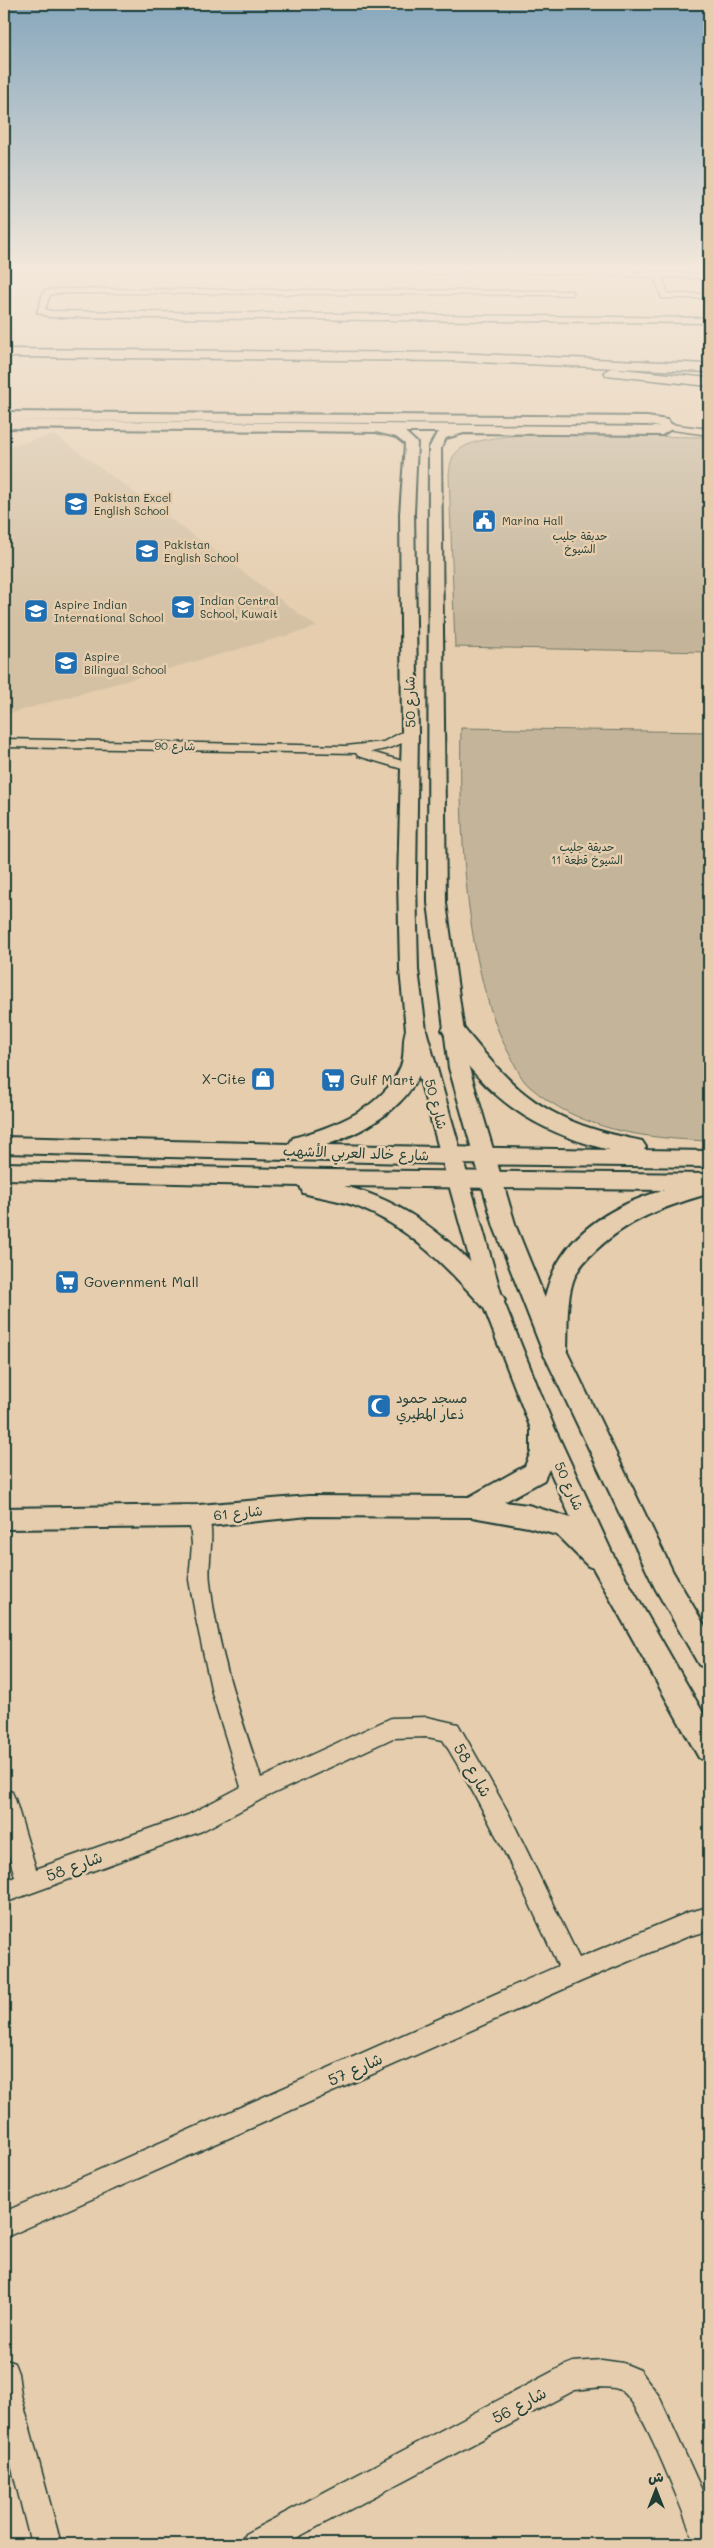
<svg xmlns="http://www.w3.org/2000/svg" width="713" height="2548" font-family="Mali,'Playpen Sans Arabic',sans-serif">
<rect width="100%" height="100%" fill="#e5cdae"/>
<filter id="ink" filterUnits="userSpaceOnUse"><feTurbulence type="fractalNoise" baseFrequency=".02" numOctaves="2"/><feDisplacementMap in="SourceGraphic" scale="10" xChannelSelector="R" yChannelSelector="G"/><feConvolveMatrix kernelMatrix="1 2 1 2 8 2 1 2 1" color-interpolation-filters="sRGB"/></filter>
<g filter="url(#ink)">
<path fill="#d4c1a4" d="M 55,435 L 230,562 L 317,627 L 4,715 L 4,447 Z"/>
<path fill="#c4b59a" stroke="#727967" d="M 520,435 L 709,437 L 709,652 L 455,647 L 449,474 C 450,469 450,463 452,459 C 460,439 502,437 520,435 Z
M 461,728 L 709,732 L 709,1141 C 643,1138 581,1131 529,1086 C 522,1080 517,1069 513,1061 C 464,977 459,824 461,728 Z"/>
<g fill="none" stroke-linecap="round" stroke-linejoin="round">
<defs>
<path id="minor" d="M 440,268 L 521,268 L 709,274 L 709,278 L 662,277 L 668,294 L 709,294 L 709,298 L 662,298 L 654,277 L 491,271 L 443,272 L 439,270 Z
M 56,289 L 569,291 L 572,291 L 572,295 L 56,293 L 50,295 L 45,309 L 50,311 L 709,318 L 709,323 L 49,317 L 37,312 L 44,291 Z
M 668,424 L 709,429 L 709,435 L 665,429 L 663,427 Z
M 410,728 L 416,732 C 406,745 387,749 371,752 L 413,764 L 415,767 L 413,770 L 409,771 L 358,756 L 356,753 L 4,747 L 4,739 L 346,746 L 383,742 Z
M 199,1508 L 206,1510 C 217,1533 207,1558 210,1582 C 217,1649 240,1714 261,1778 L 391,1718 L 427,1717 L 458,1724 L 508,1812 L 579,1958 L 689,1912 L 709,1907 L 709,1931 L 689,1936 L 582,1981 L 4,2238 L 4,2212 L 558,1966 C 524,1889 487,1813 443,1740 L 427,1737 L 393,1738 L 262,1799 L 202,1831 L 4,1903 L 4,1881 L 15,1877 L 4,1838 L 4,1789 L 12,1792 L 15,1799 L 36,1869 L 188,1815 L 241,1787 L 212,1693 L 196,1619 L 189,1580 L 192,1544 L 189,1516 L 192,1510 Z
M 4,2359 L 14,2363 L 18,2373 L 21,2395 L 61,2544 L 31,2544 L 4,2437 Z
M 602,2360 L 623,2363 L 640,2370 L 659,2396 L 709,2506 L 709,2544 L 696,2544 C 683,2514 644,2407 622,2391 C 611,2384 588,2389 575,2390 L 285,2544 L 240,2544 L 245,2534 L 563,2366 L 573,2362 Z"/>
<path id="tertiary" d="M 411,268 L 466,268 C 458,275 419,275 411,268 Z
M 4,412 L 647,417 L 667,420 L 674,427 L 662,435 L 464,433 L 446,438 L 441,448 L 446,903 L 469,1068 L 516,1227 L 566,1350 L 673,1572 L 709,1633 L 709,1669 L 699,1665 L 655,1588 L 542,1350 L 494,1227 L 449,1068 L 428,903 L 429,448 L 437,433 L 440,432 L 405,432 L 417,443 L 414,514 L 418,732 L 416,881 L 418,970 L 426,1030 L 503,1300 L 554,1427 L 615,1559 L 709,1723 L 709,1762 L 699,1758 L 593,1568 L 588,1566 L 557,1535 L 528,1527 L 472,1517 L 309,1516 L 199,1527 L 4,1529 L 4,1508 L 199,1505 L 309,1496 L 469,1497 L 525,1466 L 531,1452 L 531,1429 L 481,1300 L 406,1030 L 400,970 L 398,881 L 402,732 L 400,514 L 405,444 L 396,437 L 376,432 L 4,428 L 4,420 L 660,427 L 647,425 L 4,420 ZM 549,1469 L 571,1518 L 528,1505 L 504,1502 L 544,1480 Z"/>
<path id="secondary" d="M 416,1023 L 424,1025 C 428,1032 427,1040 426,1047 C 423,1099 370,1130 326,1145 L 610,1150 C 532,1131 486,1098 442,1030 L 445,1025 L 453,1023 L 461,1025 C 502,1075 527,1107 590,1128 C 607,1134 625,1137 642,1141 L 646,1147 L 644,1150 L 709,1151 L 709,1167 L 450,1164 L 4,1153 L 4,1137 L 289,1144 L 293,1138 C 333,1127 383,1109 401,1066 C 406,1053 401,1037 408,1025 Z
M 4,1163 L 327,1170 L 709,1174 L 709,1190 L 704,1195 C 663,1207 628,1220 596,1250 C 586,1259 577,1269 573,1281 C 566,1303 568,1327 567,1350 L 563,1357 L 554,1360 L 545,1357 C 539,1346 542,1332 542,1320 C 546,1247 599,1209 664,1190 L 344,1186 C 410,1202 456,1245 501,1293 L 505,1300 L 501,1307 L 492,1309 L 483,1307 C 447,1267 409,1227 358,1207 C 341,1200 321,1198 303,1193 L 300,1186 L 4,1179 Z"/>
<path id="primary" d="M 611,368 L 709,378 L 709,386 L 606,375 L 604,372 Z"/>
<path id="motorway" d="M 4,349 L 454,353 L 709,364 L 709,372 L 454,361 L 4,357 Z"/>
</defs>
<use href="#minor" stroke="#1f3d34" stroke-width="3"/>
<use href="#tertiary" stroke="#1f3d34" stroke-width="4"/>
<use href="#secondary" stroke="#1f3d34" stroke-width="4"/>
<use href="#primary" stroke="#1f3d34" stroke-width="3"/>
<use href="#motorway" stroke="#1f3d34" stroke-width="3"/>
<use href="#minor" fill="#e5cdae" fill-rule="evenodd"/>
<use href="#tertiary" fill="#e5cdae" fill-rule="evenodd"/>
<use href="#secondary" fill="#e5cdae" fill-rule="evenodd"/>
<use href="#primary" fill="#e5cdae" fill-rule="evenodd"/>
<use href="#motorway" fill="#e5cdae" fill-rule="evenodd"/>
</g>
</g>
<linearGradient id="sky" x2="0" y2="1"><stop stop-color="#87a7bd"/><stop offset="0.43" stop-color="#f3e8db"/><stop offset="1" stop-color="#f3e8db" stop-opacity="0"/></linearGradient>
<rect width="713" height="624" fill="url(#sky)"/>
<defs>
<symbol id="school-square" viewBox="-11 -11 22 22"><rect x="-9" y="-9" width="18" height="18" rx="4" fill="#1f6fb2" stroke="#e5cdae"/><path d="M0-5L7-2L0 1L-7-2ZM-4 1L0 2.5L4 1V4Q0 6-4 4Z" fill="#fff"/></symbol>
<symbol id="civic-square" viewBox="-11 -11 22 22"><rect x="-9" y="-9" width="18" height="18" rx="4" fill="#1f6fb2" stroke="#e5cdae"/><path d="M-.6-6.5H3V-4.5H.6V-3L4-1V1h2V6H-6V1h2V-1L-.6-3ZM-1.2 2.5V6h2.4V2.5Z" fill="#fff"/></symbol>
<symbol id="shop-square" viewBox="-11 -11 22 22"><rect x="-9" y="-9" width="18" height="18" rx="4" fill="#1f6fb2" stroke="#e5cdae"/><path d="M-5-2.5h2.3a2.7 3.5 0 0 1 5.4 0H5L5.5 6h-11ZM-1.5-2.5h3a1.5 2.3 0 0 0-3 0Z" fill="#fff"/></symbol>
<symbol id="supermarket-square" viewBox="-11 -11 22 22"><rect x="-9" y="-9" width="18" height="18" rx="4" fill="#1f6fb2" stroke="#e5cdae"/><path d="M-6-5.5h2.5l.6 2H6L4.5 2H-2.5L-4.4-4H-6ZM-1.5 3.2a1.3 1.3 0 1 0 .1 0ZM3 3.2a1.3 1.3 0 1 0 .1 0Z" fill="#fff"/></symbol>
<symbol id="mosque-square" viewBox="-11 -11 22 22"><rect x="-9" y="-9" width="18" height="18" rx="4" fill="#1f6fb2" stroke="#e5cdae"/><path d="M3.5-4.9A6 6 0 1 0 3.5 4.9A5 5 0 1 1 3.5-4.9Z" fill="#fff"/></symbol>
</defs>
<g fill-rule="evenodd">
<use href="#school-square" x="62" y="490" width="28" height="28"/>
<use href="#civic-square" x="470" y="507" width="28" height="28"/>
<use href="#school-square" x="133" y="537" width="28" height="28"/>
<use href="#school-square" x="169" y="593" width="28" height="28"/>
<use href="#school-square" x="22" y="597" width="28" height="28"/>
<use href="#school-square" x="52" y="649" width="28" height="28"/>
<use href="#shop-square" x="249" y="1065" width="28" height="28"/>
<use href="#supermarket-square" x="319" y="1066" width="28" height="28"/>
<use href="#supermarket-square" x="53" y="1268" width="28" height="28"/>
<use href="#mosque-square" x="365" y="1392" width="28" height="28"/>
</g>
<g text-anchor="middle" stroke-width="5" stroke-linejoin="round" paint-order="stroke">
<g font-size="11" fill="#1f3d34" stroke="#e5cdae" text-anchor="start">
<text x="94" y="502">Pakistan Excel<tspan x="94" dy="13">English School</tspan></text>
<text x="502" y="525">Marina Hall</text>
<text x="164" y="549">Pakistan<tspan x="164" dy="13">English School</tspan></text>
<text x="200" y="605">Indian Central<tspan x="200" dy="13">School, Kuwait</tspan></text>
<text x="54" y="609">Aspire Indian<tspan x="54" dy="13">International School</tspan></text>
<text x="84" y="661">Aspire<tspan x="84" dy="13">Bilingual School</tspan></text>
</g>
<g font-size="11" fill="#274339" stroke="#e5cdae">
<text x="580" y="540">حديقة جليب<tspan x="580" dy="13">الشيوخ</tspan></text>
<text x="587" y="851">حديقة جليب<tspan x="587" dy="13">الشيوخ قطعة 11</tspan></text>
</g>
<g font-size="11" fill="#1f3d34" stroke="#e5cdae">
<text transform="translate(175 746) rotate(1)" y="4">شارع 90</text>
</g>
<g font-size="14" fill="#1f3d34" stroke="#e5cdae">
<text transform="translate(410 702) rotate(-91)" y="5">شارع 50</text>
<text transform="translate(436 1104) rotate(75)" y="5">شارع 50</text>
<text transform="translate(356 1153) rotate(2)" y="5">شارع خالد العربي الأشهب</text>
<text transform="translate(569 1486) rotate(66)" y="5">شارع 50</text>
<text transform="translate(238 1513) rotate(-6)" y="5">شارع 61</text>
</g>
<g font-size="14" fill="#1f3d34" stroke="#e5cdae" text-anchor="start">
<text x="246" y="1084" text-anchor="end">X-Cite</text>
<text x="350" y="1085">Gulf Mart</text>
<text x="84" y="1287">Government Mall</text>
<text x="396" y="1403">مسجد حمود<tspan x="396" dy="16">ذعار المطيري</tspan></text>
</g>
<g font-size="16" fill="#1f3d34" stroke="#e5cdae">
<text transform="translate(473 1770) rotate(60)" y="6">شارع 58</text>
<text transform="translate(74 1866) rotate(-20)" y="6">شارع 58</text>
<text transform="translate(355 2069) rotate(-24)" y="6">شارع 57</text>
<text transform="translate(519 2405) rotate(-28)" y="6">شارع 56</text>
</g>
</g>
<rect width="713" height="2548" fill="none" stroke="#e5cdae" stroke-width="20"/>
<rect x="10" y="10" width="693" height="2528" fill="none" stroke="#1f3d34" stroke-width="2" filter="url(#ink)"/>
<g transform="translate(656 2490)" stroke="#e5cdae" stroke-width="4" paint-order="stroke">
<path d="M0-4L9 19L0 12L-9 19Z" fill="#1f3d34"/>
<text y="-8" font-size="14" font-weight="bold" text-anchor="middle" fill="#1f3d34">ش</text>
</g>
</svg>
